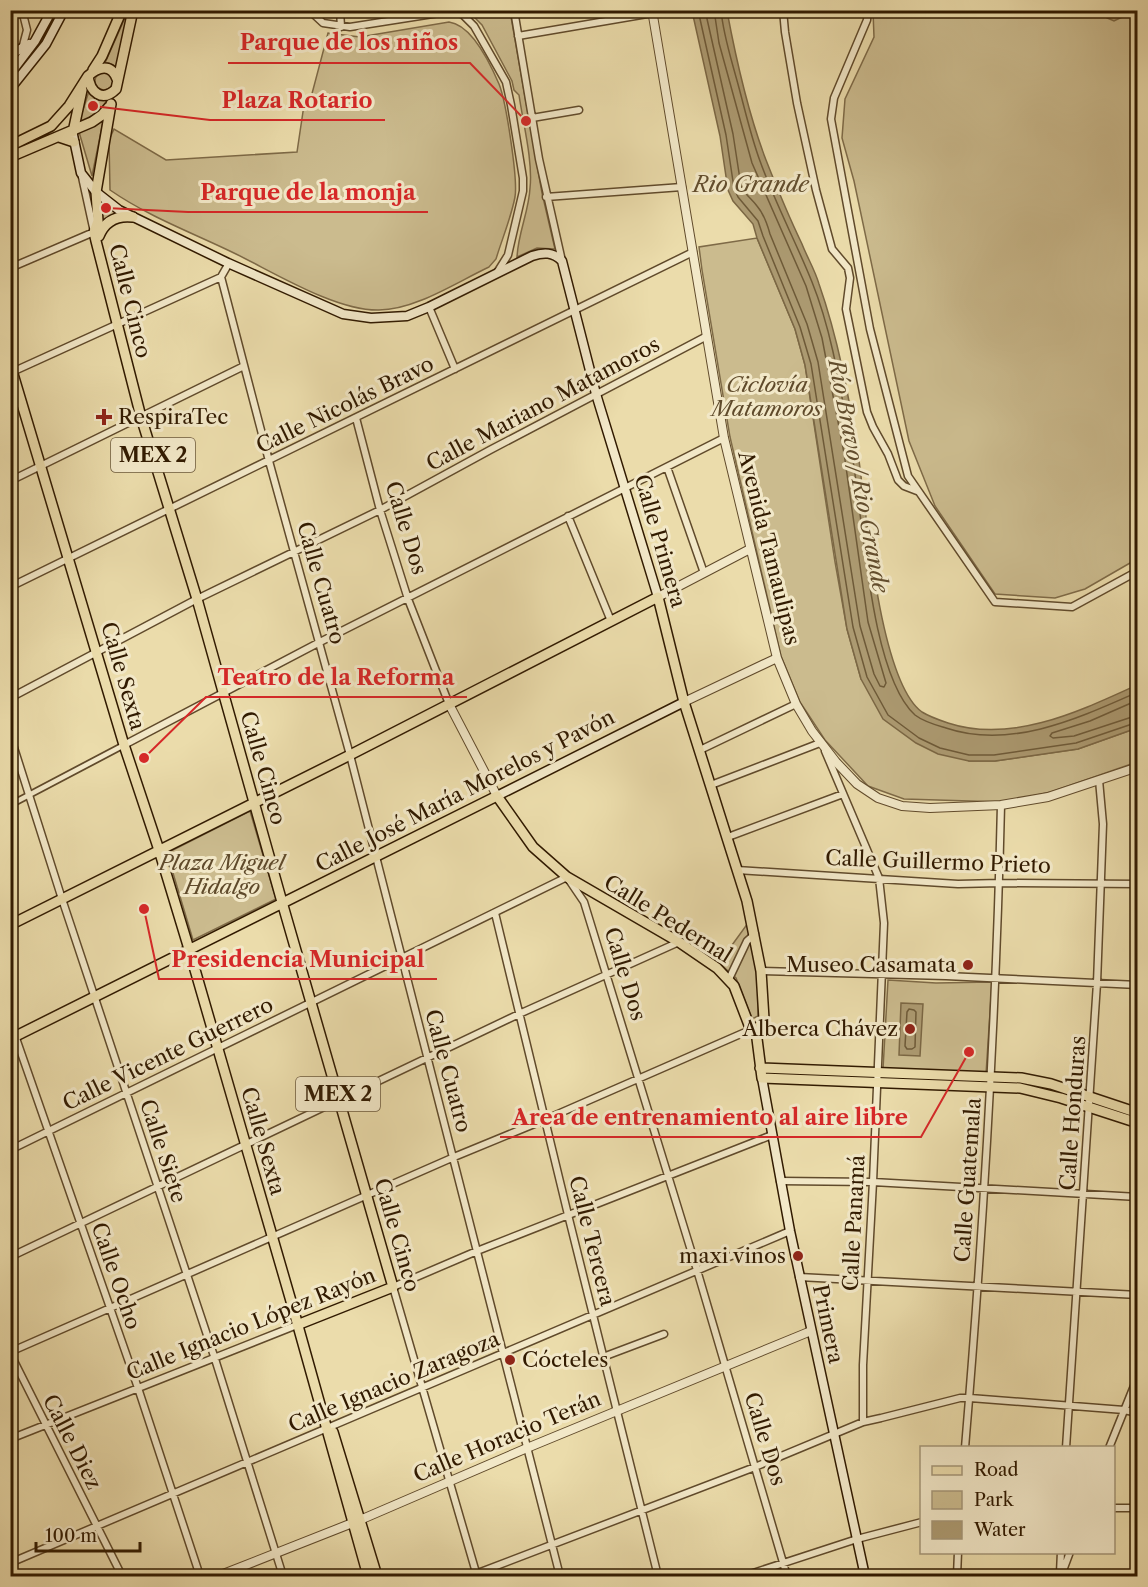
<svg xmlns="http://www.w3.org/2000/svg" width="1148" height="1587" font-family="'Libre Caslon Text',serif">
<rect width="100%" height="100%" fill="#ebdcab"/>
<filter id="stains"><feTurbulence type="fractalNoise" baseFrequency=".00333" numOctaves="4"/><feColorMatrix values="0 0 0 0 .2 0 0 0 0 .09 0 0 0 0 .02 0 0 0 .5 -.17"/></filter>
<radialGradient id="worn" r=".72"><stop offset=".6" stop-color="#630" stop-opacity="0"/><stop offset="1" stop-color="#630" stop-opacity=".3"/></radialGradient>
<path fill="#cbbb8e" stroke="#7e6a47" stroke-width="1.5" d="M 482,10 L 510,11 L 542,193 L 555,249 L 537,248 L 517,257 C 518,233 529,211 530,188 C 533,161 523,123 519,95 L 514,90 L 512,81 L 482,25 L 474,17 L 477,12 Z
M 128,11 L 117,67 L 109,63 L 105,63 Z
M 873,11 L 1137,11 L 1137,559 L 1085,589 L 1055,598 L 995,594 L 935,506 L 909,441 L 854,181 L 842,138 L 845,99 L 874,37 Z
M 449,22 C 472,25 490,63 499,84 C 506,101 518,179 515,197 C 511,218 502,239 496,259 L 489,267 C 457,282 415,310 379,310 C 336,311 275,273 236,254 C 193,233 149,217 110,190 L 109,140 L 114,129 L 166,160 L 297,152 L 304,105 L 309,105 L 328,33 L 360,37 Z
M95 81a9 9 0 1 1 18 0a9 9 0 1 1-18 0Z
M 89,91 L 108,99 L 98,113 L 79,122 Z
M 104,117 L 92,176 L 79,132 Z
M 99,197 L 118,213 L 100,224 Z
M 757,238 L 795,329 L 805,365 L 835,562 L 847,629 L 861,679 L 969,761 L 995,761 L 1078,749 L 1137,728 L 1137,762 L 1051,792 L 1003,802 L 904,799 L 868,786 L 825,740 L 800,702 L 781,656 L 730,437 L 702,270 L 699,247 Z
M 250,811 L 276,899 L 193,940 L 167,853 Z
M 748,923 L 759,973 L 758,1016 L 752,1019 L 736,978 L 719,963 Z
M 888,980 L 936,983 L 992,982 L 986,1074 L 883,1069 Z"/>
<path fill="#ac9a71" stroke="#7b6744" stroke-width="1.5" d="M 692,11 L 727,11 C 736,59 748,113 766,160 C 777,188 789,217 802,244 C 807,257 815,270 819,284 C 838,338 849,397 858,453 C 866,508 879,681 922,712 C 930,717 939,720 948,723 C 1012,744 1080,711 1137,685 L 1137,728 L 1078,749 L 995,761 L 969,761 L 938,754 L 916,743 L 883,719 L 861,679 L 847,629 L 805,365 L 795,329 L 757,238 L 753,224 L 733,201 L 728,190 L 720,136 Z
M 1105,11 L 1105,10 L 1135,11 L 1114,21 L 1107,18 Z
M 901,1003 L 923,1004 L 920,1056 L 899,1055 Z"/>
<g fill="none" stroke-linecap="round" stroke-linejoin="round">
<path stroke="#6e5a38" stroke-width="1.5" d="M 698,10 L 726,135 L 734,188 L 738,197 L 758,221 L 763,236 L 800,327 L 811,364 L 853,627 L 867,677 L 888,715 L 919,738 L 940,748 L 969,755 L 994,755 L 1076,743 L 1138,722
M 705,10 L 733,134 L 741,186 C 745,195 752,199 757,206 C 764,214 767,223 770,234 L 807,324 L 818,362 L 860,626 L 874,674 L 880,686 L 884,687 L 886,683 L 868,622 L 844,453 L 822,338 L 806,286 L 752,163 L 719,43 L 714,10
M 721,10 C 723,33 730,55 736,77 C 744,105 750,134 760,161 C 775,203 796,242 812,282 C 833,334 841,393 851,448 C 863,511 869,673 915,715 C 924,722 936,725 946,728 C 1011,750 1079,718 1138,692
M 1138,700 L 1090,721 L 1052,733 L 1050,736 L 1053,738 L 1074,736 L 1138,715
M 909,1009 L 914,1010 L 916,1012 L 915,1047 L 912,1049 L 907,1049 L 905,1046 L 907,1012 Z"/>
<defs>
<path id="pedestrian" d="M 10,805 L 124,745"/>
<path id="minor" d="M 309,10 L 323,23 L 350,27 L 452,11
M 340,10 L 341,27
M 514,10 L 539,159 L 562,261
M 783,10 L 785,32 L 797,103 L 816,190 L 832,249 L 848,268 L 850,278 L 846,309 L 867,412 L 873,427 L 888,454 L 898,480 L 904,486 L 917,491
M 868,10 L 867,20 L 834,98 L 831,119 L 870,329 L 908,476 L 995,602 L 1072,607 L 1138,571
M 449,11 L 462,14 L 474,26 L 506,82 L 511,105 L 523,178 L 523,191 L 508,255 L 498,271
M 518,36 L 653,13
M 22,49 L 27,30 L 22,10
M 532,118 L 579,110
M 546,197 L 682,187
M 10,268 L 94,232 L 82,177
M 221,277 L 269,461 L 350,755 L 560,1576
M 429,307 L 455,369
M 10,373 L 221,277 L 229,263
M 356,418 L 380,510 L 408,599 L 449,704
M 667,467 L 704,573
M 10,481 L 244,366
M 568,516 L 611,621
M 10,587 L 693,252
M 10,698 L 197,599 L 380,510 L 490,450 L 707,336
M 10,735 L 62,899 L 215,1359 L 283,1576
M 124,745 L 320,642 L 724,438
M 700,750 L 796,704
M 825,751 L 879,878 L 884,923 L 873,1182 L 863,1365 L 863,1422
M 711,785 L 820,743
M 728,837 L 843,794
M 737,870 L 958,884 L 1000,883 L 1138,884
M 495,913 C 548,1134 602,1356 658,1576
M 761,971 L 946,976 L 1138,985
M 729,979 L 747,941 L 755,934
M 10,1021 L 138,1388 L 200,1576
M 10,1150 L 567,877 L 584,902 L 697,1270 L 787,1576
M 780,1181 L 873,1182 L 1138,1197
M 10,1257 L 519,1014 L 679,942
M 799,1277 L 1138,1295
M 10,1352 L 454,1157 L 544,1120 L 743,1033 L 756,1031
M 10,1353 L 122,1576
M 603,1357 L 664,1334
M 10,1439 L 297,1325
M 965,1448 C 983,1234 996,1020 1001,805
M 1066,1448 L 1097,983 L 1103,824 L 1099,780
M 1109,1448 L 1138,1376
M 1114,1508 L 1138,1508
M 10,1563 L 790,1231
M 1060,1573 L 1061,1552
M 470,1576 L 755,1467 L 863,1422 L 881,1418 L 960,1398 L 970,1398 L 1124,1410 L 1138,1413
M 477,1576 L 393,1287 L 477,1251 L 772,1135
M 744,1576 L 857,1539 L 922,1522
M 957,1576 L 958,1552
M 1061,1576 L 1070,1552"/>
<path id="tertiary" d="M 652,10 L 724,438 L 777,658 L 796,704 L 812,731 L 836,762 L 857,784 L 878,798 L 902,806 L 930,808 L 1001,805 L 1048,797 L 1138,767
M 658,597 L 750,549
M 684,702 L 777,658
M 449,704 L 497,796
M 218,1576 L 360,1520 L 527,1448 L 811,1331"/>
<path id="secondary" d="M 10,55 L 29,44
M 10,74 L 35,41 L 52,10
M 10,89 L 46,44 L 64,10
M 73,135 L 81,173 L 96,192 L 119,210 L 228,263 L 343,314 L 371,318 L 407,316 L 429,307 L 532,256 C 544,252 553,252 562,261 L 596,394 L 658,597
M 497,796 L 684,702
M 762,1078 L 790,1231 L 865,1576"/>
<path id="primary" d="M 93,70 L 102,56 L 122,10
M 117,79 C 111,63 98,67 88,76 C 90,92 102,103 116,89 L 133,10
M 111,104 L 96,192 L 98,221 L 94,232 L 96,241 L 141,417 L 197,599 L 282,902 L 393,1287 L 297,1325
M 73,132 L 82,90
M 59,137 L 74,142
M 10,146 L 51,126 L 69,106 L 88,76
M 10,157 L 92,122 L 102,115 L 109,107
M 99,236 C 105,221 117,215 133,217
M 10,364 L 124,745 L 159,850 L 189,949 L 293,1308 L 368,1576
M 10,925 L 350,755 L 658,597 L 684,702 L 747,901 L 761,971 L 764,1019 L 756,1031 L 762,1078 L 1020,1088 L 1061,1098 L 1138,1123
M 10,1039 L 497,796 L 533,847 L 567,877 L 679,942 L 717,968 L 734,986 L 749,1025 L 756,1031
M 760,1068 L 1021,1078 L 1051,1084 L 1138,1113
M 333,1432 L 377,1576"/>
</defs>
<use href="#pedestrian" stroke="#604a2b" stroke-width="8"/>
<use href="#minor" stroke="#604a2b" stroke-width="9"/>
<use href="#tertiary" stroke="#604a2b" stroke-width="10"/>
<use href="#secondary" stroke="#311a00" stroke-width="11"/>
<use href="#primary" stroke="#311a00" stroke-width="12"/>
<use href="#pedestrian" stroke="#f2e8c8" stroke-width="4.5"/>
<use href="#minor" stroke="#f2e8c8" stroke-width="6"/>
<use href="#tertiary" stroke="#f2e8c8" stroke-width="8"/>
<use href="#secondary" stroke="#f2e8c8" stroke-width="8"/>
<use href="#primary" stroke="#ebdcab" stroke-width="9"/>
</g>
<g fill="#8f2418" stroke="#f2e8c8" stroke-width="2">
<path d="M101 408h6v6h6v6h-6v6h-6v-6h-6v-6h6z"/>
<circle cx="968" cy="965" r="6"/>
<circle cx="910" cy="1029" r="6"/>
<circle cx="798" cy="1256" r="6"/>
<circle cx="510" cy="1360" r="6"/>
</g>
<g text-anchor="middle" stroke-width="6" stroke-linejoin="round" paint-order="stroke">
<g fill="#f2e8c8" stroke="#6b583c" stroke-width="1.5">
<rect x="111" y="438" width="84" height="34" rx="4.5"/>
<rect x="296" y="1077" width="84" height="34" rx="4.5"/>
</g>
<g font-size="20" font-weight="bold" fill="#311a00">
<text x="153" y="462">MEX 2</text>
<text x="338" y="1101">MEX 2</text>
</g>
<g font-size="21" fill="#311a00" stroke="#f2e8c8">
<text transform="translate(130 301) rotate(76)" y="7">Calle Cinco</text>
<text transform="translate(543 404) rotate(-28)" y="7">Calle Mariano Matamoros</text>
<text transform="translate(345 405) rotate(-26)" y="7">Calle Nicolás Bravo</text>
<text transform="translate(406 528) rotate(73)" y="7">Calle Dos</text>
<text transform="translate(660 541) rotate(74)" y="7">Calle Primera</text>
<text transform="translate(769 548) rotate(76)" y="7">Avenida Tamaulipas</text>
<text transform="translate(321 583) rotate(74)" y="7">Calle Cuatro</text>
<text transform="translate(123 676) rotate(74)" y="7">Calle Sexta</text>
<text transform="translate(263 768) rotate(74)" y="7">Calle Cinco</text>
<text transform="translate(465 791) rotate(-27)" y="7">Calle José María Morelos y Pavón</text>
<text transform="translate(938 862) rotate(2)" y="7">Calle Guillermo Prieto</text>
<text transform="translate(668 919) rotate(32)" y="7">Calle Pedernal</text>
<text transform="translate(625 974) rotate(73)" y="7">Calle Dos</text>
<text transform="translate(168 1054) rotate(-26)" y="7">Calle Vicente Guerrero</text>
<text transform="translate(448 1071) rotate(75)" y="7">Calle Cuatro</text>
<text transform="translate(1073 1113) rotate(-86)" y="7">Calle Honduras</text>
<text transform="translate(263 1141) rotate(74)" y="7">Calle Sexta</text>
<text transform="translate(163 1151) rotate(72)" y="7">Calle Siete</text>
<text transform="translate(968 1180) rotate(-86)" y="7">Calle Guatemala</text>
<text transform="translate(854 1223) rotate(-87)" y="7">Calle Panamá</text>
<text transform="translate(397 1235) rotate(74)" y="7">Calle Cinco</text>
<text transform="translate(592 1241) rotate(76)" y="7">Calle Tercera</text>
<text transform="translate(116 1276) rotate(71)" y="7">Calle Ocho</text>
<text transform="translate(251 1324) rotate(-22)" y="7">Calle Ignacio López Rayón</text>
<text transform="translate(828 1324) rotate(78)" y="7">Primera</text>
<text transform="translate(394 1382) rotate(-23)" y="7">Calle Ignacio Zaragoza</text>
<text transform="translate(507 1437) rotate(-23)" y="7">Calle Horacio Terán</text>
<text transform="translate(765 1439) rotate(73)" y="7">Calle Dos</text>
<text transform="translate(72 1442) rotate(63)" y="7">Calle Diez</text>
</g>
<g font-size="21" font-style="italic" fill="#5f4a2b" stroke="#f2e8c8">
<text x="767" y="392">Ciclovía<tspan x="767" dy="24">Matamoros</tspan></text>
<text x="222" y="870">Plaza Miguel<tspan x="222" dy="24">Hidalgo</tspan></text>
</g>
<g font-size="21" fill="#311a00" stroke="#f2e8c8" text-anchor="end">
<text x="118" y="424" text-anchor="start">RespiraTec</text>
<text x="956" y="972">Museo Casamata</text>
<text x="898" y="1036">Alberca Chávez</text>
<text x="786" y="1263">maxi vinos</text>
<text x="522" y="1367" text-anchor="start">Cócteles</text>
</g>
<g font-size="22" font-style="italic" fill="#624d2d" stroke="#f2e8c8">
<text x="751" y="192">Rio Grande</text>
<text transform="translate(859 476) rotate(79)" y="8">Río Bravo / Rio Grande</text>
</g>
</g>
<path fill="none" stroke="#d62828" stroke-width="2" d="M526 121L470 63H228M93 106L210 120H385M106 208L188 212H428M144 758L206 697H467M144 909L159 979H437M969 1052L921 1137H500"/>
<g fill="#d62828" stroke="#f2e8c8" stroke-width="2">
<circle cx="526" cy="121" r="6"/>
<circle cx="93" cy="106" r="6"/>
<circle cx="106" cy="208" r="6"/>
<circle cx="144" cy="758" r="6"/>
<circle cx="144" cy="909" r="6"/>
<circle cx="969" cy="1052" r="6"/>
</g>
<g font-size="22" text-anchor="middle" font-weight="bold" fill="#d62828" stroke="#f2e8c8" stroke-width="6" stroke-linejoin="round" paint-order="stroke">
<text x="349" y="50">Parque de los niños</text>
<text x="297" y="108">Plaza Rotario</text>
<text x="308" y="200">Parque de la monja</text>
<text x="336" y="685">Teatro de la Reforma</text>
<text x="298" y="967">Presidencia Municipal</text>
<text x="710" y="1125">Area de entrenamiento al aire libre</text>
</g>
<rect width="1148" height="1587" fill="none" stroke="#ebdcab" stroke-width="36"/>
<rect x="12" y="12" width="1124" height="1563" fill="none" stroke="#311a00" stroke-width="3"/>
<rect x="18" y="18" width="1112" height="1551" fill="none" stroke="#311a00" stroke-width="1.5"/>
<rect x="920" y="1446" width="195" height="108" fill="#f2e8c8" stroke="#a59678" stroke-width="1.5"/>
<rect x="932" y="1466" width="30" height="9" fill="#ebdcab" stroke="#a59678" stroke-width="1.5"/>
<text x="974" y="1476" font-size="18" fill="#311a00">Road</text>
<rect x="932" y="1491" width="30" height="18" fill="#cbbb8e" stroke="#a59678" stroke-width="1.5"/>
<text x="974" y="1506" font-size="18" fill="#311a00">Park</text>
<rect x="932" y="1521" width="30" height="18" fill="#ac9a71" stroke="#a59678" stroke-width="1.5"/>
<text x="974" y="1536" font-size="18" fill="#311a00">Water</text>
<path d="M36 1542v9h104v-9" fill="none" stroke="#311a00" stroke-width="3"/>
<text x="45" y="1542" font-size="18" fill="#311a00" stroke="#f2e8c8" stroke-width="4.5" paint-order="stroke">100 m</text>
<rect width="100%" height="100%" filter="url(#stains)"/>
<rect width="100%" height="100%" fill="url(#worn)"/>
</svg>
